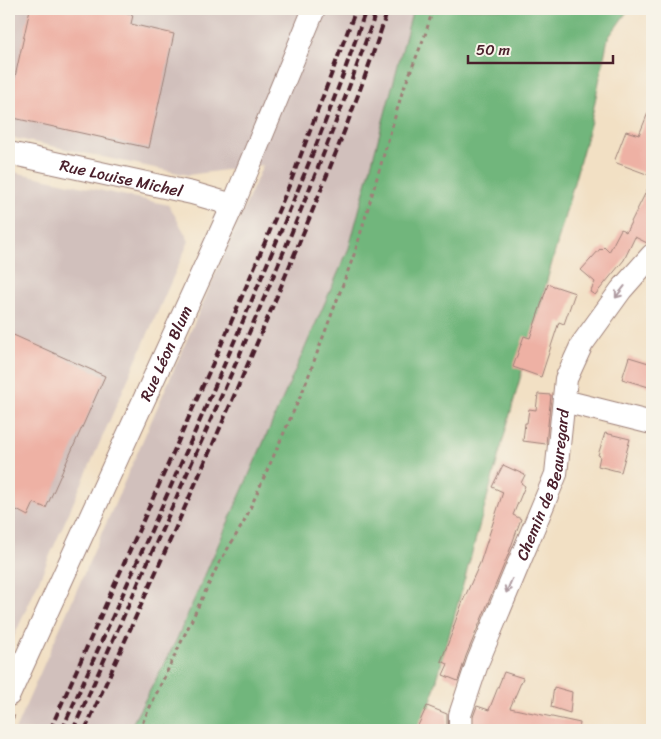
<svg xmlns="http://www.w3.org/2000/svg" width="661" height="739" font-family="Sriracha,sans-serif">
<rect width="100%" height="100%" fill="#f7f3e8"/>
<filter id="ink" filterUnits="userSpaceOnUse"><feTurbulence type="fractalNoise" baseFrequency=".02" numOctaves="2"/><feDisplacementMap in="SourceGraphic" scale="10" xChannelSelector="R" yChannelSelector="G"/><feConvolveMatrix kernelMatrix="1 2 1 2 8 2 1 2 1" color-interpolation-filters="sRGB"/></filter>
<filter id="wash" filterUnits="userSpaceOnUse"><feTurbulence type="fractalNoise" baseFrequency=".0096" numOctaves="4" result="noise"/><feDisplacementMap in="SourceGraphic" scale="20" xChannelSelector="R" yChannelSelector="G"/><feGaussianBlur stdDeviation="1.12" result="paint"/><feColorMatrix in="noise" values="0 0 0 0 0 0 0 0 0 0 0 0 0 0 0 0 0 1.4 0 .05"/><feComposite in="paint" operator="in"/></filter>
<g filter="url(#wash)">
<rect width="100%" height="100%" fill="#f2e0c4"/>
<path fill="#d1c0bc" d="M 9,9 L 413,9 L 349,248 L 175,643 L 129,730 L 15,730 L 161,399 L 263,165 L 188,175 L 9,137 Z
M 9,171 L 169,205 L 189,241 L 9,648 Z"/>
<path fill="#71b67b" stroke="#5e6a53" d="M 413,9 L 629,9 L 608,38 L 591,121 L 423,730 L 129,730 L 175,643 L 349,248 Z"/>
<g id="blocks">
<path fill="#eeb1a4" d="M 30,9 L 107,9 L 133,15 L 131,24 L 174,34 L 149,148 L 9,117 L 9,104 Z
M 652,103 L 652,176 L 614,162 L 626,131 L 639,135 Z
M 652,180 L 652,242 L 647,243 L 635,237 L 624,260 L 595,295 L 590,292 L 595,282 L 581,270 L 600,249 L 601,250 L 604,247 L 609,252 L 621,229 L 626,232 Z
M 548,284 L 575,293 L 564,324 L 559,322 L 541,377 L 513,367 L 524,336 L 530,338 Z
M 9,333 L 105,376 L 46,508 L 34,503 L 28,516 L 9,506 Z
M 629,357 L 652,364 L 652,388 L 622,379 Z
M 538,394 L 551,395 L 546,444 L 523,441 L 525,423 L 527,423 L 529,409 L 536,410 Z
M 605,433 L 630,439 L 621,472 L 598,466 L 600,456 L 598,455 Z
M 503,465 L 525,475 L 521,483 L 525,486 L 513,515 L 521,519 L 508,555 L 466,656 L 458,681 L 443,675 L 448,664 L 441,661 L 454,628 L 453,628 L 463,601 L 480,563 L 503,492 L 492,487 Z
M 504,672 L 523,678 L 510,708 L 580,723 L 579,730 L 524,730 L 504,725 L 502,730 L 473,730 L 473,717 L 477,706 L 489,710 Z
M 554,687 L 572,692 L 570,713 L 551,707 Z
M 427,706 L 447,714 L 447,730 L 416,730 Z"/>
</g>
</g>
<g filter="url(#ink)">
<use href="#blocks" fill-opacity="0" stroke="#9e8078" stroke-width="1"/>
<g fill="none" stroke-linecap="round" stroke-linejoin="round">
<defs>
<g id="street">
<path id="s1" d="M 9,153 L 192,193 L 233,205"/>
<path d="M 564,401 L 652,423"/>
<path id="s2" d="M 9,695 L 233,205 L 314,9"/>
<path id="s3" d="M 460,730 L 460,715 L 478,661 L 556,474 L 566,379 L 582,344 L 621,290 L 652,255"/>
</g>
</defs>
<use href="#street" stroke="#9e8078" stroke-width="24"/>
<path stroke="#9e8078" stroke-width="3" stroke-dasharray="4 4" stroke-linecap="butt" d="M 9,726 L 14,715
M 139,730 L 219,563 L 244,522 L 304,388 L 355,252 L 402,93 L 425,35 L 433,9"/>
<use href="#street" stroke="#fff" stroke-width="22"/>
<path stroke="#4a1f2b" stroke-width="4" stroke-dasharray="8 4" stroke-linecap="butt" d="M 50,730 L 229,327 L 291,181 L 356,9
M 62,730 C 130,577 200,424 265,269 C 301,183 337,97 366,9
M 73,730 C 113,640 153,550 193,460 C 259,312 324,163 377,9
M 85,730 C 151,582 219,434 282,284 C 320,193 358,102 388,9"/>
</g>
<defs><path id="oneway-shaft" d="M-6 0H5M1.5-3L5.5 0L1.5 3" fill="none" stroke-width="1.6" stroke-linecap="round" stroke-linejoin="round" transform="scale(1.25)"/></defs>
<g stroke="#ae9aa0">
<use href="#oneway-shaft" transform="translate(620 292) rotate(128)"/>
<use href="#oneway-shaft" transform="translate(509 586) rotate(113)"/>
</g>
</g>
<g text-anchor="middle" stroke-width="5" stroke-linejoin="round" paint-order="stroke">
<g font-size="16" fill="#4a1f2b" stroke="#f7f3e8">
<text dy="6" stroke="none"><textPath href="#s1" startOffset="115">Rue Louise Michel</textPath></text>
<text dy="6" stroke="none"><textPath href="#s2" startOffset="376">Rue Léon Blum</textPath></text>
<text dy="6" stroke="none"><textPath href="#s3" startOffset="261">Chemin de Beauregard</textPath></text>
</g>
</g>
<rect width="661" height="739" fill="none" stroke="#f7f3e8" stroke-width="30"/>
<path d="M468 55v8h145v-8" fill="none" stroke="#4a1f2b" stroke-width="2.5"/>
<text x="476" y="55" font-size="15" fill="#4a1f2b" stroke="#f7f3e8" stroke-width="4" paint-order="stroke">50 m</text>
</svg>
